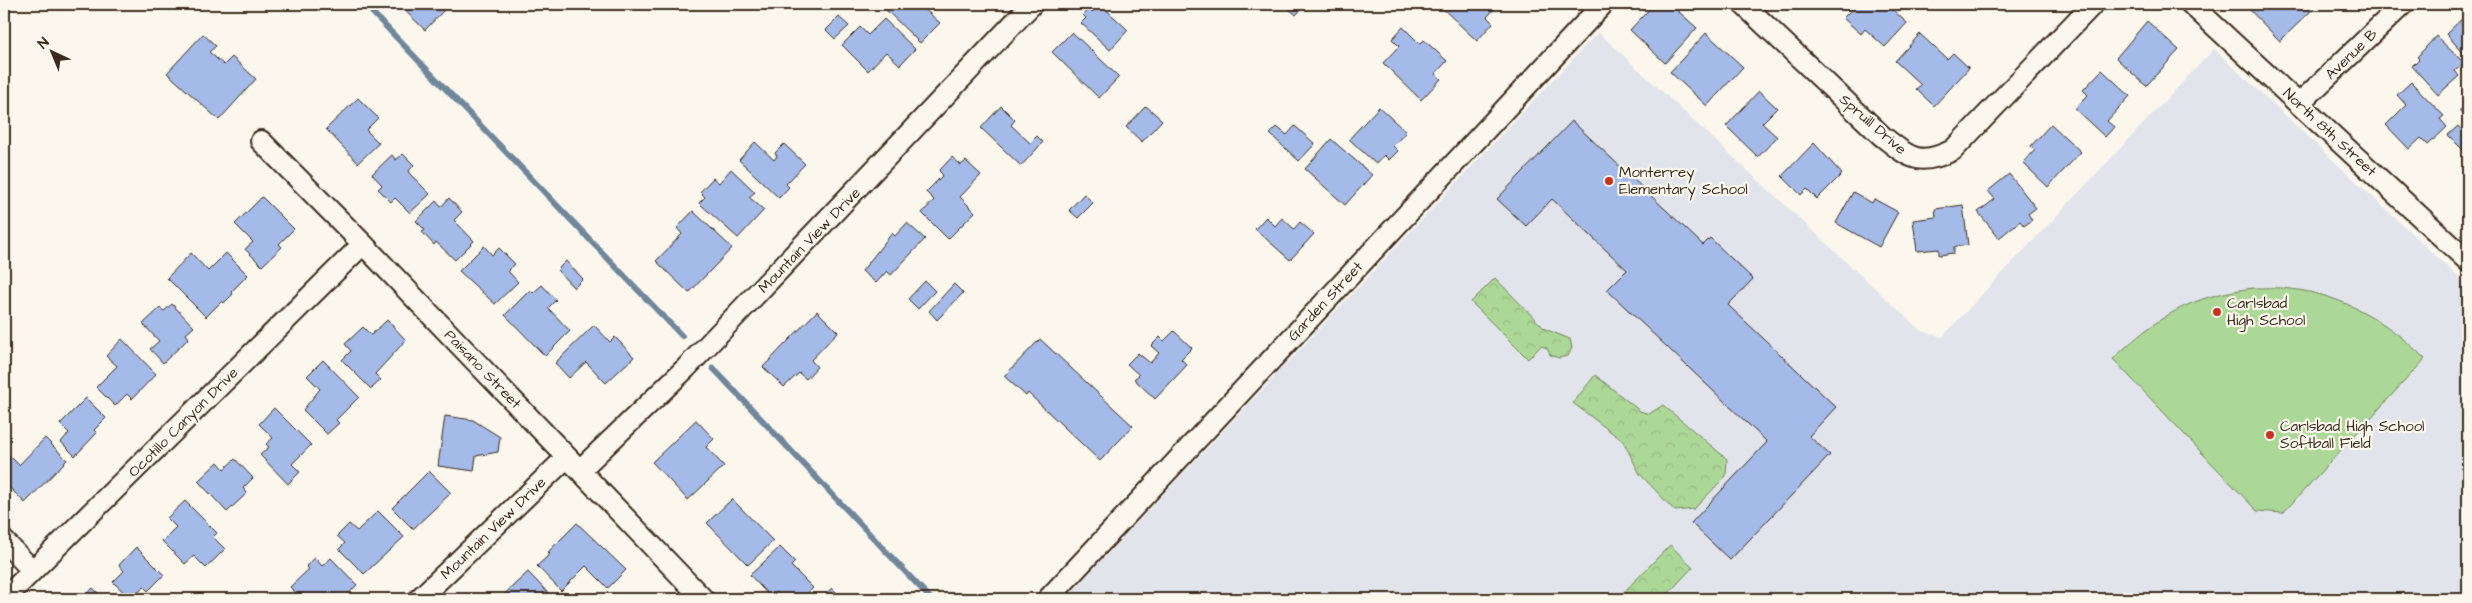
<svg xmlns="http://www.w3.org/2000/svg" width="2472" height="603" font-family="'Architects Daughter',sans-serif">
<defs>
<pattern id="park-crowns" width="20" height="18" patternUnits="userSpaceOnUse" patternTransform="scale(1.25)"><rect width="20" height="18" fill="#acd897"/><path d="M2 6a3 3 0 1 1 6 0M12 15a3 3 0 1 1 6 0" fill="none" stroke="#95ba82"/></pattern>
</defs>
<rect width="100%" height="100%" fill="#fbf7ec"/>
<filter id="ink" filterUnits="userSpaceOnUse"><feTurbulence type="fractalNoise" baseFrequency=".02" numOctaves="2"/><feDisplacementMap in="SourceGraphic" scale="10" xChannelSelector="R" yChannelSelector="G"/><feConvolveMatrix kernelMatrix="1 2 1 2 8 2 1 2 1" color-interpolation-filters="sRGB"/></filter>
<g filter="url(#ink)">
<path fill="#e1e5eb" d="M 1598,32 L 1920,330 L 1942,337 L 2214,49 L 2468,286 L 2468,599 L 1065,599 Z"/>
<path fill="#acd897" stroke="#74815a" d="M 2253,288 C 2266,288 2279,287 2291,289 C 2343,295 2389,322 2425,359 L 2283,513 L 2257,511 L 2113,359 C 2158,316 2190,296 2253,288 Z"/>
<path fill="url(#park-crowns)" stroke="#74815a" d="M 1495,278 L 1545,329 L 1570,339 L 1572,348 L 1568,356 L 1559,358 L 1550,355 L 1547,348 L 1541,346 L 1528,359 L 1471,302 Z
M 1595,375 L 1640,411 L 1649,414 L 1663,405 L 1727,459 L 1726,476 L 1694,509 L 1675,511 L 1640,474 L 1623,441 L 1573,403 Z
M 1670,545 L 1693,567 L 1663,599 L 1617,599 Z"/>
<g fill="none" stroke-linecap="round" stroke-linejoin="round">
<path stroke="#6f879b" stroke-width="6" d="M 372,12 L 682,336
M 713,368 L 931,599"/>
</g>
<path fill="#a4bae8" stroke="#3b2a1e" d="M 398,4 L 438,4 L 444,10 L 425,30 Z
M 880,4 L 919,4 L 940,23 L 920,43 Z
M 1100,4 L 1128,30 L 1110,50 L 1081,23 L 1086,18 L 1083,15 L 1088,9 L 1092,12 Z
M 1284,4 L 1306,4 L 1296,15 Z
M 1443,4 L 1499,4 L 1487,17 L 1493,23 L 1477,41 L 1441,7 Z
M 1654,4 L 1670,4 L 1697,28 L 1665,63 L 1630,30 Z
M 1857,4 L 1896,4 L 1892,9 L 1907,23 L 1885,47 L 1865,29 L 1861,34 L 1843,18 Z
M 2244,4 L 2312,4 L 2315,7 L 2280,41 Z
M 2468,13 L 2468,58 L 2446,34 Z
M 839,17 L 849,26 L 835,39 L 826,30 Z
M 884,19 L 915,49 L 900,65 L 886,52 L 868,71 L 842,45 L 860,27 L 868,35 Z
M 2147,21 L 2179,50 L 2146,86 L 2116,58 Z
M 1403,27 L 1420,44 L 1424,40 L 1447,61 L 1435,74 L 1441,79 L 1421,100 L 1383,63 L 1399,46 L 1392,39 Z
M 1072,32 L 1119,77 L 1099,98 L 1052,52 Z
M 1706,33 L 1743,67 L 1707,106 L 1670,72 Z
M 203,34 L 216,46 L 209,52 L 224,65 L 232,57 L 256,79 L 219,120 L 167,73 Z
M 1920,34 L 1947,59 L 1953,53 L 1969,68 L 1934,106 L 1916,89 L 1921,85 L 1895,61 Z
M 2436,36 L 2464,63 L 2455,71 L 2459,76 L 2438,95 L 2412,66 L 2419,59 L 2417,57 Z
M 2102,70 L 2130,96 L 2107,121 L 2114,127 L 2105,137 L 2075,109 L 2088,95 L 2083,90 Z
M 2411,82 L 2444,116 L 2440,119 L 2447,127 L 2428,145 L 2421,138 L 2409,149 L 2386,125 L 2406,105 L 2397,95 Z
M 1759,91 L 1777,108 L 1762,123 L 1777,137 L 1758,157 L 1726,126 Z
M 358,98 L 378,118 L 366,130 L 379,143 L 358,163 L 326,129 Z
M 2468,103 L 2468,121 L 2459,111 Z
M 1001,106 L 1015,120 L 1011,125 L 1030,143 L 1037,136 L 1043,142 L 1021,166 L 981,128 Z
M 1146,106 L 1162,120 L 1142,142 L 1126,127 Z
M 1379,107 L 1406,132 L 1393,146 L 1398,151 L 1389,160 L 1384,155 L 1376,164 L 1349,139 Z
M 1572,121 L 1703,245 L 1710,238 L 1753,279 L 1728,305 L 1836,407 L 1809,436 L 1830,455 L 1730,560 L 1691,523 L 1767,442 L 1607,290 L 1627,270 L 1552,199 L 1526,226 L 1497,199 Z
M 2051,124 L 2081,152 L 2048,187 L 2023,163 L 2035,150 L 2031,146 Z
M 1295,126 L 1315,144 L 1299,161 L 1270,134 L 1277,127 L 1287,135 Z
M 2458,126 L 2468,137 L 2468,145 L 2463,150 L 2448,135 Z
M 1331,139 L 1372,175 L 1345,205 L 1305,169 Z
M 755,142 L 774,160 L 777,156 L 775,153 L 784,144 L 805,164 L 786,184 L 789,187 L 779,198 L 739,160 Z
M 1814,143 L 1842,174 L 1817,199 L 1807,189 L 1801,195 L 1782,176 Z
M 403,154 L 414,165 L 408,172 L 430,194 L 410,213 L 395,198 L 391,202 L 378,189 L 382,185 L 372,174 L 392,155 L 396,160 Z
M 952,157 L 961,165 L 966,161 L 981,175 L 960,197 L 975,212 L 948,239 L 922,213 L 934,200 L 926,192 L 943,175 L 939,171 Z
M 731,169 L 755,192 L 749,197 L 764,210 L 738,238 L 699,203 L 705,197 L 700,192 L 713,178 L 719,183 Z
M 2009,174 L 2036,208 L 2028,214 L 2032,220 L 2024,226 L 2020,221 L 1999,238 L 1978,212 L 1995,199 L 1988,191 Z
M 1853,192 L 1872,203 L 1874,199 L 1898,212 L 1879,247 L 1836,223 Z
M 1084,194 L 1093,203 L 1078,218 L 1069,210 Z
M 262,197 L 294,229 L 279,244 L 282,247 L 262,266 L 245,249 L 253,242 L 235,224 Z
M 449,198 L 462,212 L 454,220 L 474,241 L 455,260 L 436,242 L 434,245 L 422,232 L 425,230 L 416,221 L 436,201 L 441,207 Z
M 1963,205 L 1968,245 L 1954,247 L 1954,253 L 1939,255 L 1939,249 L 1917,251 L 1913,220 L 1936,217 L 1935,209 Z
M 693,211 L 732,248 L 689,293 L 656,261 L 682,234 L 677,228 Z
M 1266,217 L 1275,226 L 1282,218 L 1294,229 L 1300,222 L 1314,234 L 1290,260 L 1255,229 Z
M 907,223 L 925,239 L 891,275 L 887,271 L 876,283 L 862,271 L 892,233 L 895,236 Z
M 484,246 L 492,255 L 499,248 L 515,264 L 508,271 L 518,282 L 495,304 L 459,271 Z
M 191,253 L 208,271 L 226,253 L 248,275 L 231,292 L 233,294 L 224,303 L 222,301 L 206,317 L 167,278 Z
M 566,261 L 583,279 L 574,288 L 557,270 Z
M 925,281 L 935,291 L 918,309 L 908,299 Z
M 954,284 L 963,293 L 937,320 L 929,311 Z
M 542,285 L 556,300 L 548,308 L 570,331 L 545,356 L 505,315 L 530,290 L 533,293 Z
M 172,304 L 194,327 L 186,334 L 189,338 L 163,363 L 150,349 L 159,341 L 143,324 L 160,308 L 164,311 Z
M 817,311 L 838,332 L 811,360 L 817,367 L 806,379 L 799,373 L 784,387 L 763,367 Z
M 387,320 L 406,340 L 375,374 L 381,380 L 371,389 L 342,360 L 351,351 L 345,344 L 363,327 L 371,335 Z
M 594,325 L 610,342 L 615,337 L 634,357 L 606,383 L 586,362 L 569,378 L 555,363 Z
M 1174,331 L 1192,348 L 1181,359 L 1187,365 L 1155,399 L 1134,379 L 1139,375 L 1127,364 L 1138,353 L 1150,363 L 1159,353 L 1151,346 L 1160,337 L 1164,341 Z
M 122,339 L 156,374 L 132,399 L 127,394 L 115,406 L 96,387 L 117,366 L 106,356 Z
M 1040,339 L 1133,426 L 1100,461 L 1028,393 L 1026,396 L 1004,376 Z
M 323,360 L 359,397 L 336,420 L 339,423 L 327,434 L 303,410 L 320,389 L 307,376 Z
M 86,398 L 106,418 L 94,430 L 97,433 L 75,456 L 61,442 L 69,433 L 60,424 Z
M 274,408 L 311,445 L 292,464 L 300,472 L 288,484 L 260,455 L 269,447 L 266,444 L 273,438 L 259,424 Z
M 445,416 L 473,420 L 500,437 L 498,452 L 476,456 L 474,471 L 438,466 Z
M 696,420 L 714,439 L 706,447 L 724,466 L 688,500 L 652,462 Z
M 45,438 L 67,460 L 25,503 L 4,482 L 4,463 L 10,456 L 19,465 Z
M 235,459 L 253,478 L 243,488 L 247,493 L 227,512 L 198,481 L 218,462 L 224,469 Z
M 429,471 L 451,493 L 413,529 L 392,508 Z
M 732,499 L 773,541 L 748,565 L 707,523 Z
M 185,501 L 217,533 L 213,537 L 225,549 L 206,568 L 194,556 L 185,564 L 162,541 L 176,527 L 167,518 Z
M 378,511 L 404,537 L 364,574 L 339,549 L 345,543 L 337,536 L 349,524 L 357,531 Z
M 577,523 L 626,570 L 608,588 L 586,566 L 561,591 L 537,566 L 550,554 L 548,552 Z
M 136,547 L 164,575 L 148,591 L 144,587 L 131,599 L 113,582 L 124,571 L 119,565 Z
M 780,547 L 795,562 L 791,566 L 813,588 L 801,599 L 784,599 L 777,592 L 771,598 L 750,575 Z
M 315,558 L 322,566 L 331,558 L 357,585 L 343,599 L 302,599 L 290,587 L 309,569 L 306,566 Z
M 528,572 L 552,597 L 550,599 L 499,599 Z
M 93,588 L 104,599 L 81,599 Z
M 832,588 L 843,599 L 820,599 Z"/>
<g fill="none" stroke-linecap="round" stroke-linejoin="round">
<defs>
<path id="street" d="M 1743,4 L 1882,136 C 1910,158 1919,167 1953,150 L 2093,4
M 2191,4 L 2468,261
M 2299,104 L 2403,4
M 261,141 L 363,244 L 703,599
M 580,470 L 686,368 L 1032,4
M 4,541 L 32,570
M 4,599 L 363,244
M 419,599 L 567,457
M 1048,599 L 1603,4"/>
</defs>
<use href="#street" stroke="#3b2a1e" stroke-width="24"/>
<use href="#street" stroke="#fbf7ec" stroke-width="20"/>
</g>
</g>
<g fill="#c8321e" stroke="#fbf7ec" stroke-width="2">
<circle cx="1609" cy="181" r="5"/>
<circle cx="2217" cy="312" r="5"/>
<circle cx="2270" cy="435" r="5"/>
</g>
<g text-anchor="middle" stroke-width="4.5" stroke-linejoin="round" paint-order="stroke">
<g font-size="15" fill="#3b2a1e" stroke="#fbf7ec">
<text transform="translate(2351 54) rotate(-44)" y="5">Avenue B</text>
<text transform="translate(1873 124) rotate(41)" y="5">Spruill Drive</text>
<text transform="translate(2330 132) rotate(43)" y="5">North 8th Street</text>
<text transform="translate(809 240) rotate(-46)" y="5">Mountain View Drive</text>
<text transform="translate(1325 301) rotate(-47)" y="5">Garden Street</text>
<text transform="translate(483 369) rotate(46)" y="5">Paisano Street</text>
<text transform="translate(183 422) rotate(-45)" y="5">Ocotillo Canyon Drive</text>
<text transform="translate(493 528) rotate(-44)" y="5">Mountain View Drive</text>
</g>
<g font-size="15" fill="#3b2a1e" stroke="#fbf7ec" text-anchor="start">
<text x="1619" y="177">Monterrey<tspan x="1619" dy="17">Elementary School</tspan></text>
<text x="2227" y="308">Carlsbad<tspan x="2227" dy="17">High School</tspan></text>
<text x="2280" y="431">Carlsbad High School<tspan x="2280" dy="17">Softball Field</tspan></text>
</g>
</g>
<rect width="2472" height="603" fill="none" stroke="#fbf7ec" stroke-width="20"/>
<rect x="10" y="10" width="2452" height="583" fill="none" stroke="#3b2a1e" stroke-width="2" filter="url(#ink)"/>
<g transform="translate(52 52) rotate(316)" stroke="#fbf7ec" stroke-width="4" paint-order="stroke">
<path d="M0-4L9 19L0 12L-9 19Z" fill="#3b2a1e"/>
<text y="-8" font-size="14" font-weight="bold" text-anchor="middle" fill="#3b2a1e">N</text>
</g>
</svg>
